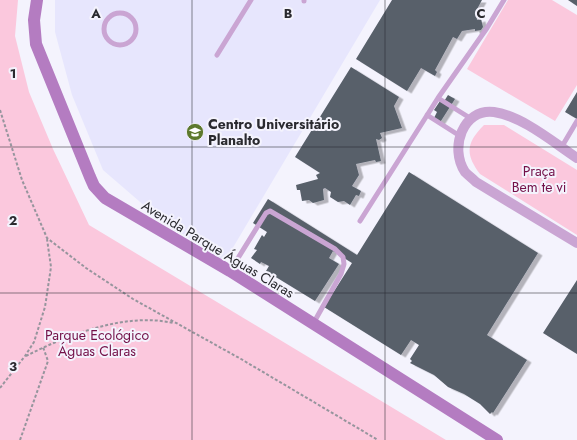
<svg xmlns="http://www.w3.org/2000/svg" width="577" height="440" font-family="Jost,sans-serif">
<defs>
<filter id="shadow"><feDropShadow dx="4.5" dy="2.5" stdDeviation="0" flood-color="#0004"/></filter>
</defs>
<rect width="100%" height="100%" fill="#f4f3fd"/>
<path fill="#e7e6fd" d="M 55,0 L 380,0 L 225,261 L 161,220 L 103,170 L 72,95 L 55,32 Z"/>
<path fill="#fbc8dd" d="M 0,0 L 18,0 L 15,36 L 29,92 L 53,149 L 89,225 L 446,440 L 0,440 Z
M 508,0 L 552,0 L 577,15 L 577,85 L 555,121 L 467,69 Z
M 484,125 L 504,125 L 577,170 L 577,235 L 480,174 C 465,154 466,143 484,125 Z"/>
<path fill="#58606b" filter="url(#shadow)" d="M 392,0 L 482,0 L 476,11 L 477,20 L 481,19 L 483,27 L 481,30 L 475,31 L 475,29 L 462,31 L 457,39 L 453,37 L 435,70 L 437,72 L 435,76 L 421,68 L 407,91 L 356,59 Z
M 568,0 L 577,0 L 577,6 Z
M 351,67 L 399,97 L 394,106 L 402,128 L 380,133 L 382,138 L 379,140 L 376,139 L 381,161 L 376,162 L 375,160 L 356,164 L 359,175 L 352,186 L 361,191 L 359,196 L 356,195 L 350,205 L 344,201 L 338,202 L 330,197 L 331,192 L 325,188 L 323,189 L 324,200 L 313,203 L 309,200 L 302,201 L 300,190 L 297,190 L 296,185 L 318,179 L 316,175 L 320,173 L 295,157 Z
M 577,92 L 577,119 L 565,112 Z
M 448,95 L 455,99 L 439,124 L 433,120 L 437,112 L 434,110 L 440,101 L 443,103 Z
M 409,172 L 538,253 L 487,335 L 527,360 L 493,413 L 492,412 L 490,414 L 480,404 L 464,394 L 448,387 L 434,375 L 410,363 L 412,361 L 410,359 L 419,345 L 411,340 L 401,355 L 324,307 L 352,263 L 333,251 L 329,258 L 339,264 L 315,301 L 266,271 L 269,266 L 261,262 L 260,264 L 251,258 L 257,250 L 254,249 L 262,235 L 264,237 L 267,232 L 253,223 L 268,199 L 357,255 Z
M 577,280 L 577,354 L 543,333 Z"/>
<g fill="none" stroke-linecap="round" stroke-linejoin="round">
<path stroke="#96959d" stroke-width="2" stroke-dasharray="3 2" stroke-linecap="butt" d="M 0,110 L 22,180 L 47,238 L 86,268 L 133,299 L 241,359 L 378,440
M 26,356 C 67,335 126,312 173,323
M 0,388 L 25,356 L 34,342 L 45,307 L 51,267 L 47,239
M 20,440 L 48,361 L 43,347"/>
<path stroke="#caa5d3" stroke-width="5" d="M 304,1 L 304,0
M104 29a16 16 0 1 1 32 0a16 16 0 1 1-32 0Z
M 217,55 L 251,0
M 438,98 L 470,118
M 427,115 L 460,136
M 561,148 L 577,121
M 360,221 L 438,98 L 487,28 L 504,0
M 230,271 L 266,213 L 270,211 L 335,249 L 343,257 L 344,264 L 341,274 L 313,324"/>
<path stroke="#caa5d3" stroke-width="10" d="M 577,158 C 553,142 522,116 494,112 C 463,108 449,148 465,172 C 468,175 473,179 476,182 L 577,243"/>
<path stroke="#b47cc1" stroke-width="12" d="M 37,0 L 34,20 L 36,44 L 90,177 L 94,186 L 105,198 L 230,271 L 497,440"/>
</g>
<path fill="none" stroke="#2a2a2f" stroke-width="1" stroke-opacity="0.55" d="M 192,0 L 192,440M 385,0 L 385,440M 0,147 L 577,147M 0,293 L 577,293"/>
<defs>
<symbol id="university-disc" viewBox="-11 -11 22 22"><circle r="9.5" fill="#5d792d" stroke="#f4f3fd"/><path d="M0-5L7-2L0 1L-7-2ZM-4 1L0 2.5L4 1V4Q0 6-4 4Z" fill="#fff"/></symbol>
</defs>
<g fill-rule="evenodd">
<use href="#university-disc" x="185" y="122" width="20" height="20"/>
</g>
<g text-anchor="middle" stroke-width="4" stroke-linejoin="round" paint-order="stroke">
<g font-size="14" font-weight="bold" fill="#2a2a2f" stroke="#f4f3fd" text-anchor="start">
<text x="208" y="129">Centro Universitário<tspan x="208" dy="16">Planalto</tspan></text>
</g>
<g font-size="14" fill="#731048" stroke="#f4f3fd">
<text x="539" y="176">Praça<tspan x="539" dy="16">Bem te vi</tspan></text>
<text x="97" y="340">Parque Ecológico<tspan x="97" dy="16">Águas Claras</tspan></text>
</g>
<g font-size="14" fill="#2a2a2f" stroke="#f4f3fd">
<text transform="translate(218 249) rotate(31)" y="5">Avenida Parque Águas Claras</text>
</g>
</g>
<g font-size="13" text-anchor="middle" font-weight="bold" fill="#2a2a2f" stroke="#f4f3fd" stroke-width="4" stroke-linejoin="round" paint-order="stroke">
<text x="96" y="18">A</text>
<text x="288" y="18">B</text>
<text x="481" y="18">C</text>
<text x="13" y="78">1</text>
<text x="13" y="225">2</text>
<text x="13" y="371">3</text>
</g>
</svg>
